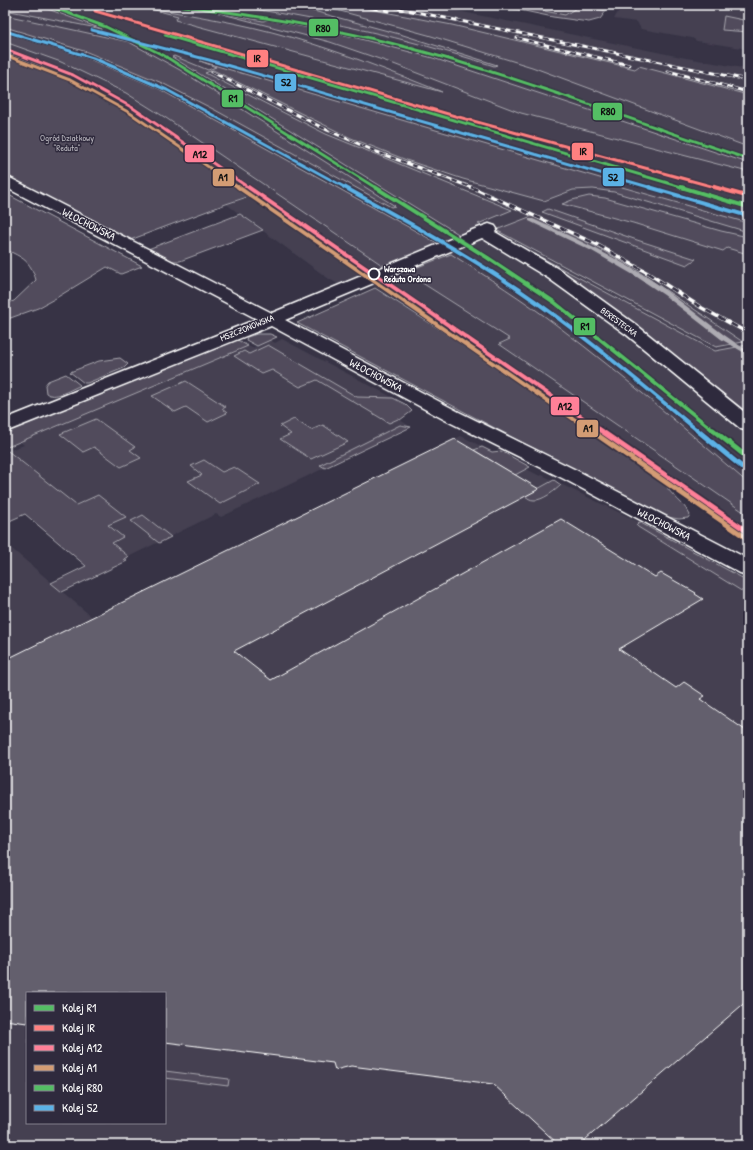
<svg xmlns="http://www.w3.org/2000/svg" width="753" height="1150" font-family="'Patrick Hand',sans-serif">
<rect width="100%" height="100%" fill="#373345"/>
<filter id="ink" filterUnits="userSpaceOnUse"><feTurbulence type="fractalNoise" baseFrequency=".025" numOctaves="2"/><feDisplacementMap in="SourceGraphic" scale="8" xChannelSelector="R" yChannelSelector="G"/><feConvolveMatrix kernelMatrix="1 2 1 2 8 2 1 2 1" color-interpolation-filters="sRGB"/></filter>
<g filter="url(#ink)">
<path fill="#444051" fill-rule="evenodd" d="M 5,5 L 429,5 L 681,57 L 748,69 L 748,544 L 484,358 L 358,276 L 338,284 L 329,279 L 226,204 L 249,197 L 154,128 L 69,79 L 5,53 Z
M 513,5 L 581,5 L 565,15 Z
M 622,5 L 748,5 L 748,21 L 724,16 L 722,29 L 748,32 L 746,44 L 748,49 L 697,41 L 692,38 L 641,29 L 637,22 L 614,19 Z
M 282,339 L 405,404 L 412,411 L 400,420 L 411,427 L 221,517 L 216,514 L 124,559 L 5,452 L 24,445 L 20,442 L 248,346 L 252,348 L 270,340 L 275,343 Z
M 461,436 L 540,476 L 542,475 L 639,522 L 748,581 L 748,1145 L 5,1145 L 5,543 L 92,617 ZM 27,993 L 165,993 L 165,1123 L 27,1123 Z"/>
<path fill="#514c5c" stroke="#a8a6ae" d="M 5,5 L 37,5 L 102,29 L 5,10 Z
M 224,5 L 291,5 L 403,35 L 497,65 L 494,66 C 406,38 316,17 224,5 Z
M 318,5 L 348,5 L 452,25 L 635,69 L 639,66 L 748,95 L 748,147 L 532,67 L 428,35 Z
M 496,5 L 513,5 L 565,15 L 581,5 L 606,11 L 600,19 L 589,22 L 553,17 Z
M 143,7 C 192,15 242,23 290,37 C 342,52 392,72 442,92 L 197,26 L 175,20 L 178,16 Z
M 215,12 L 263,21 L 268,20 L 349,36 L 433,58 L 748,163 L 748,172 L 521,113 L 391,63 L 330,42 Z
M 5,15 L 129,42 L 180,70 L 395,206 L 391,207 L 215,110 L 162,83 L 87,52 L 5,27 Z
M 724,16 L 748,21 L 748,48 L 746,44 L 748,32 L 722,30 Z
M 5,33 L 89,59 L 159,89 L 439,244 L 385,267 L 166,118 L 126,93 L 61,62 L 5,42 Z
M 5,53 C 96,83 173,141 250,196 L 226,204 L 130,240 L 5,175 Z
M 174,56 L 208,70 L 216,67 L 200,61 L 610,181 L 615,185 L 748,223 L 748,232 L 614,192 L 593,189 L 573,190 L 544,201 L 463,179 L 409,161 L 351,138 L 213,70 L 205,73 L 326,134 L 512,210 L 478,224 L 482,226 L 460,235 L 172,57 Z
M 5,193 L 142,266 L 121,274 L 107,267 L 56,298 L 38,308 L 5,320 L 5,304 L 14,301 L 36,280 C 30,260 23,258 5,249 Z
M 589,196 L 605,198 L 721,231 L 748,237 L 748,254 L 727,248 L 723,251 L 633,223 L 562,204 L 572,200 Z
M 548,209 L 637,240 L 696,259 L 687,265 L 542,212 Z
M 240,214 L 263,230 L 180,261 L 171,261 L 148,249 Z
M 532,216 L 595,246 L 630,266 L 743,342 L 716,347 L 496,230 Z
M 451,254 C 487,277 524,300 559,327 C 624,376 686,430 748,483 L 748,515 L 499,344 L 510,339 L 405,272 Z
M 535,254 L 715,351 L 748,345 L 748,413 L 641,329 Z
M 375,288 L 484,358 L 665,485 C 672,496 684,503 690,515 L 688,518 L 679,519 L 667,517 L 506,434 L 297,323 Z
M 257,334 L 270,334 L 277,337 L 257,346 L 246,340 L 247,337 Z
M 234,338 L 248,346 L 5,448 L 5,431 Z
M 268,345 L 357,397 L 393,398 L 405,404 L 412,411 L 400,420 L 398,419 L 389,423 L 317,380 L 300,387 L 272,370 L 262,374 L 234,356 L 244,351 L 249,354 Z
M 120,358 L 128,364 L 124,368 L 87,383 L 84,383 L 70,372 L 99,361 Z
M 66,374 L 80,385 L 79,386 C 69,390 55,400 46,393 L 45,385 L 48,381 Z
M 186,381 L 226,407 L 222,409 L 227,413 L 208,422 L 186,407 L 175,412 L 152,396 Z
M 96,419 L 135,447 L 130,450 L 141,458 L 121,467 L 94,447 L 83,452 L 60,434 Z
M 294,419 L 311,430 L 323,425 L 348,442 L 311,459 L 280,439 L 291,434 L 280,426 Z
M 400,425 L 411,427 L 325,468 L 320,465 Z
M 482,447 L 492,452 L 501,451 L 530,467 L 515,475 L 474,450 Z
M 8,451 L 76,505 L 98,495 L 126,517 L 108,525 L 123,537 L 112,543 L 129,557 L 124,559 L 127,561 L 62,592 L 51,583 L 86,566 L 25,514 L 5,523 L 5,452 Z
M 204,460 L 222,472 L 234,467 L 260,484 L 220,504 L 188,481 L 202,475 L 191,466 Z
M 554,480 L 561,485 C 556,490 542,501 534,500 C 530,500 528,498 525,496 Z
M 143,515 L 171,537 L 159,543 L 131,521 Z
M 639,522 L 748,581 L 748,595 L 638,527 L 636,525 Z
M 165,1071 L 229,1079 L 228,1086 L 165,1078 Z"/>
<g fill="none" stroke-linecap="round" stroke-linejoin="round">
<path fill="#adabb2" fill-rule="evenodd" d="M 529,219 L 533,219 C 575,238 618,258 657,284 C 688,306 716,331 748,351 L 748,355 L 721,339 L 664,295 L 637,277 L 592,251 L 529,221 Z"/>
</g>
<path fill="#635f6d" stroke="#fff" d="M 455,439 L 539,489 L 234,651 L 271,680 L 561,519 L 655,577 L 661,573 L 696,593 L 695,594 L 703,599 L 619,649 L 676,688 L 684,682 L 705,696 L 700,699 L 748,732 L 748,1000 L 579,1145 L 559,1145 L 493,1084 L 351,1066 L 335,1070 L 333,1063 L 165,1042 L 165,993 L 27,993 L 27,1023 L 5,1020 L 5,660 Z"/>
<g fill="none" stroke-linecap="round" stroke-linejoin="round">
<defs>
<path id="minor" d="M 5,177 L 10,178 L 272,313 L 475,229 L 489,224 L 495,226 L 497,229 L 495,232 L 560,270 L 639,327 L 748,415 L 748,431 L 741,429 L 627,335 L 548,278 L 482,238 L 285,320 L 459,412 L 578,471 L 748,559 L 748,575 L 740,573 L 564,479 L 445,420 L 271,326 L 5,432 L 5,419 L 257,319 L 5,187 Z"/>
</defs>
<use href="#minor" stroke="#fff" stroke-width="3"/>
<use href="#minor" fill="#2f2a3d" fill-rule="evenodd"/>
<defs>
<path id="rail-far1" d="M 357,5 L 389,11
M 382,5 L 748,80
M 517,38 L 629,65
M 668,71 L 748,92
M 212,72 L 327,130 L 377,152 L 473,188"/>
<path id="rail" d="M 471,187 L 596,244 L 646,272 L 702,308 L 748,333"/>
</defs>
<use href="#rail-far1" stroke="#fff" stroke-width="3"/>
<use href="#rail" stroke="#fff" stroke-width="3.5"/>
<use href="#rail-far1" stroke="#2f2a3d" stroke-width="2" stroke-dasharray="5.5" stroke-linecap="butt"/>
<use href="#rail" stroke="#2f2a3d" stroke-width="2.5" stroke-dasharray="7" stroke-linecap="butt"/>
<defs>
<path id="rail-1-far2" d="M 46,5 L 106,27 L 163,55 L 376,188
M 165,35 L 685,188"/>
<path id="rail-1-far1" d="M 375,187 L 488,258 L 554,302 L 714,431
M 681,187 L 748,207"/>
<path id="rail-1" d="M 713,430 L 748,458"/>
<path id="rail-2-far1" d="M 95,11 L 455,116 L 718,188"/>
<path id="rail-2" d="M 714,187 L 746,196"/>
<path id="rail-3-far2" d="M 5,49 L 73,75 L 133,108 L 249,188"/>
<path id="rail-3-far1" d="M 248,187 L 602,431"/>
<path id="rail-3" d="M 600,430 L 748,532"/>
<path id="rail-4-far2" d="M 5,55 L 70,80 L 130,113 L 239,188"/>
<path id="rail-4-far1" d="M 238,187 L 591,431"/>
<path id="rail-4" d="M 590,430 L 745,537"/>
<path id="rail-5" d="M 177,5 C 254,15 331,27 406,47 C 522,78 634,121 748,159"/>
<path id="rail-6-far2" d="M 92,30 L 209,60 L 652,188
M 5,31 L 93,58 L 167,90 L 346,188"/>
<path id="rail-6-far1" d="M 344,187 C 404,220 463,252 519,290 C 582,333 640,383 698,431
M 649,187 L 748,216"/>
<path id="rail-6" d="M 697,430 L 748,472"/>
</defs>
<use href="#rail-1-far2" stroke="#2f2a3d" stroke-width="5"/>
<use href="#rail-1-far1" stroke="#2f2a3d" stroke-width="6"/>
<use href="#rail-1" stroke="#2f2a3d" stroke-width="8"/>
<use href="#rail-2-far1" stroke="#2f2a3d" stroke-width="5"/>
<use href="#rail-2" stroke="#2f2a3d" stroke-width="6"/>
<use href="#rail-3-far2" stroke="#2f2a3d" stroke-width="5"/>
<use href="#rail-3-far1" stroke="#2f2a3d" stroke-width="6"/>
<use href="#rail-3" stroke="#2f2a3d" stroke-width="8"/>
<use href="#rail-4-far2" stroke="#2f2a3d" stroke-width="5"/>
<use href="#rail-4-far1" stroke="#2f2a3d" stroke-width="6"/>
<use href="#rail-4" stroke="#2f2a3d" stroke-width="8"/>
<use href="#rail-5" stroke="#2f2a3d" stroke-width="5"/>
<use href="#rail-6-far2" stroke="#2f2a3d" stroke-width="5"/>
<use href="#rail-6-far1" stroke="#2f2a3d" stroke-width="6"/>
<use href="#rail-6" stroke="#2f2a3d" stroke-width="8"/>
<use href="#rail-1-far2" stroke="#54be64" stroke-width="3"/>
<use href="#rail-1-far1" stroke="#54be64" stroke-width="4"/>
<use href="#rail-1" stroke="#54be64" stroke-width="5"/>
<use href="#rail-2-far1" stroke="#ff8080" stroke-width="3"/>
<use href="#rail-2" stroke="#ff8080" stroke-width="4"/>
<use href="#rail-3-far2" stroke="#ff8098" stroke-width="3"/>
<use href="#rail-3-far1" stroke="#ff8098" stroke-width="4"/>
<use href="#rail-3" stroke="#ff8098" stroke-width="5"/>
<use href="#rail-4-far2" stroke="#d39c74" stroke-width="3"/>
<use href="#rail-4-far1" stroke="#d39c74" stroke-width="4"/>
<use href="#rail-4" stroke="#d39c74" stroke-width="5"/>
<use href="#rail-5" stroke="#54be64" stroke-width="3"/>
<use href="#rail-6-far2" stroke="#5bb2e6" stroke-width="3"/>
<use href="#rail-6-far1" stroke="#5bb2e6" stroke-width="4"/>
<use href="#rail-6" stroke="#5bb2e6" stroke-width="5"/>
</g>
</g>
<circle fill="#2f2a3d" stroke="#fff" stroke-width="2" cx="374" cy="274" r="5.5"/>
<g text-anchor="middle" stroke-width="3" stroke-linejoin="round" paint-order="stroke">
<g font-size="9" fill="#b9b7be" stroke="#2f2a3d">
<text x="67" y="141">Ogród Działkowy<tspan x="67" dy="10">"Reduta"</tspan></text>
</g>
<g font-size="9" font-weight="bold" fill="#fff" stroke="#2f2a3d" text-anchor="start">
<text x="384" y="272">Warszawa<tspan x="384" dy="10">Reduta Ordona</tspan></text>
</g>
<g font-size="9" fill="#fff" stroke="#2f2a3d">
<text transform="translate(619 322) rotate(36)" y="3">BERESTECKA</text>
<text transform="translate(247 328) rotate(-22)" y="3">MSZCZONOWSKA</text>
</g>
<g font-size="11" fill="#fff" stroke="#2f2a3d">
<text transform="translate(89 224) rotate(27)" y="4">WŁOCHOWSKA</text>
<text transform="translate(376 375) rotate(28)" y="4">WŁOCHOWSKA</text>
<text transform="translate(664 524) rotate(27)" y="4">WŁOCHOWSKA</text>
</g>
</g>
<g stroke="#2f2a3d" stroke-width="1.5">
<rect x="308" y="18" width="31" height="19" rx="4" fill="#54be64"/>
<rect x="246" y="49" width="23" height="19" rx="4" fill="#ff8080"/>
<rect x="274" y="73" width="23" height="19" rx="4" fill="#5bb2e6"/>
<rect x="221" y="89" width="23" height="19" rx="4" fill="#54be64"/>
<rect x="592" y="102" width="31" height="19" rx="4" fill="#54be64"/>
<rect x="571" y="142" width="23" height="19" rx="4" fill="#ff8080"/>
<rect x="184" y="144" width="31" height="19" rx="4" fill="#ff8098"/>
<rect x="602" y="167" width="23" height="20" rx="4" fill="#5bb2e6"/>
<rect x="212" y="168" width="23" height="19" rx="4" fill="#d39c74"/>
<rect x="573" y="317" width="23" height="19" rx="4" fill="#54be64"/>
<rect x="550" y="396" width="30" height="20" rx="4" fill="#ff8098"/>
<rect x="576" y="419" width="23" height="19" rx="4" fill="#d39c74"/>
</g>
<g font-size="11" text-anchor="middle" font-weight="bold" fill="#111">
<text x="323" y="32">R80</text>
<text x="257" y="62">IR</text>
<text x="286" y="86">S2</text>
<text x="233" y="102">R1</text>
<text x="608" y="115">R80</text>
<text x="583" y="155">IR</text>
<text x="200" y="158">A12</text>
<text x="613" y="181">S2</text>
<text x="223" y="181">A1</text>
<text x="585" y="330">R1</text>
<text x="565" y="410">A12</text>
<text x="588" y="432">A1</text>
</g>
<rect width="753" height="1150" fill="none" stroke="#2f2a3d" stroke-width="20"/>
<rect x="10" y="10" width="733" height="1130" fill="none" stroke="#fff" stroke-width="1.5" filter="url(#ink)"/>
<rect x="26" y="992" width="140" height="132" fill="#2f2a3d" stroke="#827f8b"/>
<rect x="34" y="1005" width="20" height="6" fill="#54be64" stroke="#827f8b"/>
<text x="62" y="1012" font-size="12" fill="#ffffff">Kolej R1</text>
<rect x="34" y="1025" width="20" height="6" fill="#ff8080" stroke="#827f8b"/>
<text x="62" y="1032" font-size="12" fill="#ffffff">Kolej IR</text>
<rect x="34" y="1045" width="20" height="6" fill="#ff8098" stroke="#827f8b"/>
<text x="62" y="1052" font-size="12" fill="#ffffff">Kolej A12</text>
<rect x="34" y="1065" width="20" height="6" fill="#d39c74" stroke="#827f8b"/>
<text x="62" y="1072" font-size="12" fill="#ffffff">Kolej A1</text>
<rect x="34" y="1085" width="20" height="6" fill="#54be64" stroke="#827f8b"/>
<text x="62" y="1092" font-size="12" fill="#ffffff">Kolej R80</text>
<rect x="34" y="1105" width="20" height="6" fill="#5bb2e6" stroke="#827f8b"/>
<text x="62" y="1112" font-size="12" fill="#ffffff">Kolej S2</text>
</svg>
